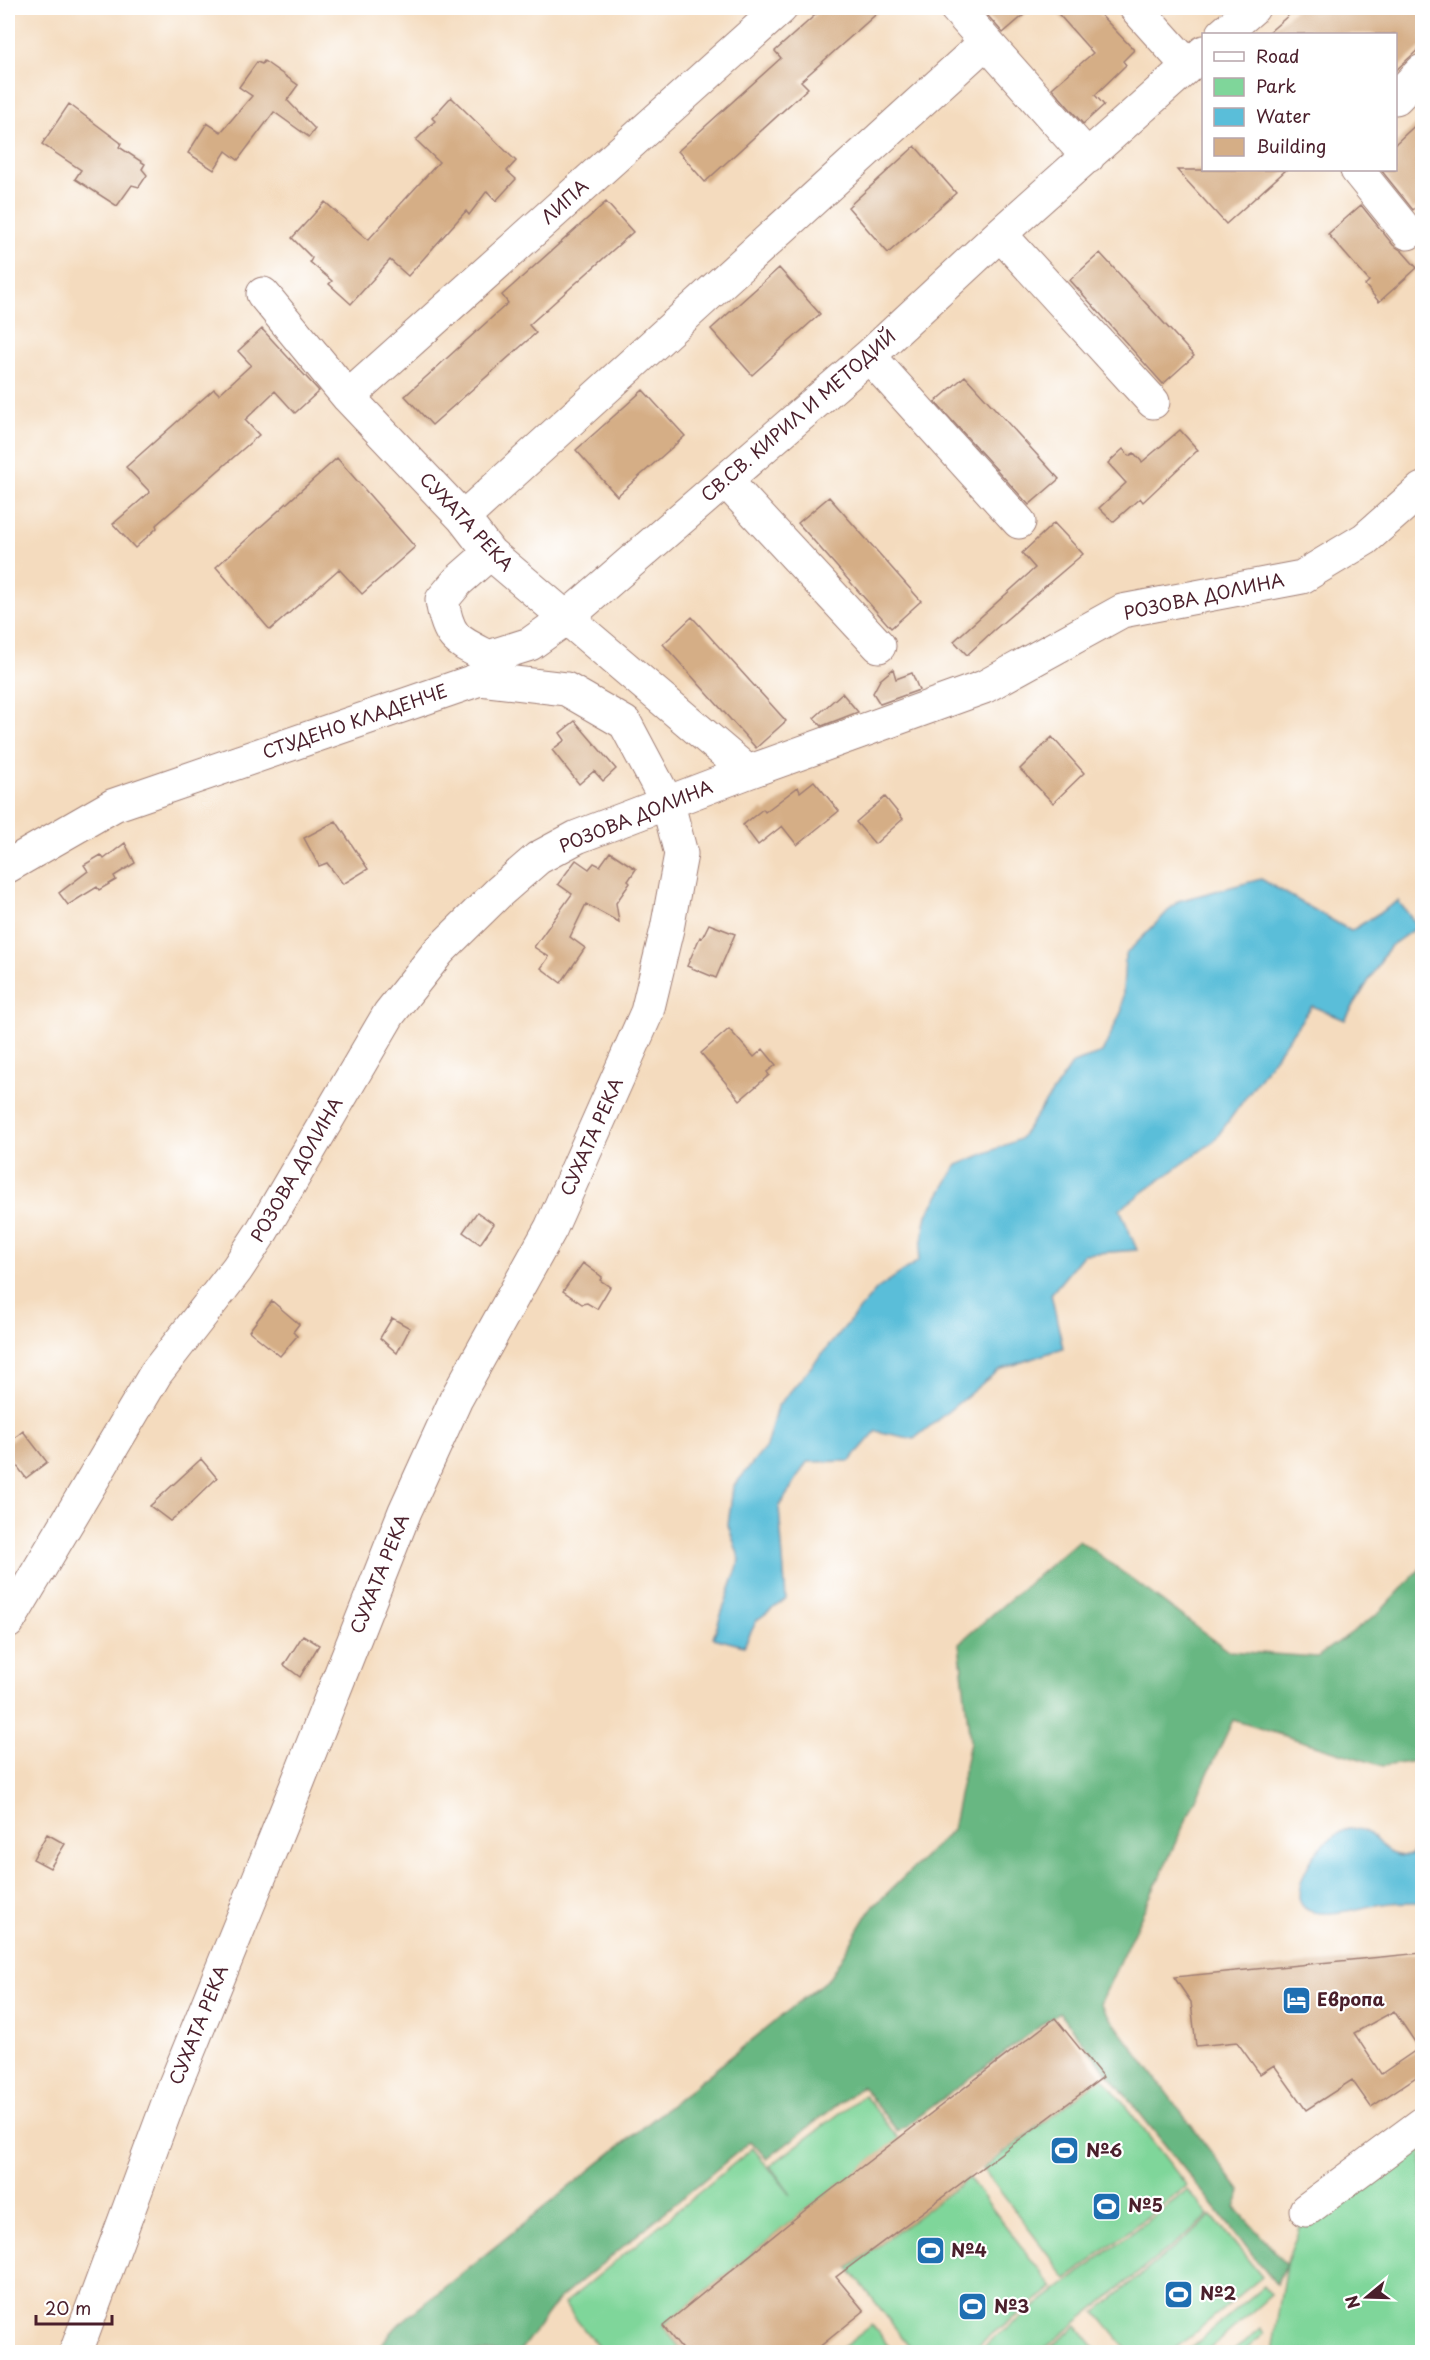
<svg xmlns="http://www.w3.org/2000/svg" width="1430" height="2360" font-family="'Playpen Sans',sans-serif">
<rect width="100%" height="100%" fill="#fff"/>
<filter id="ink" filterUnits="userSpaceOnUse"><feTurbulence type="fractalNoise" baseFrequency=".0167" numOctaves="2"/><feDisplacementMap in="SourceGraphic" scale="12" xChannelSelector="R" yChannelSelector="G"/><feConvolveMatrix kernelMatrix="1 2 1 2 8 2 1 2 1" color-interpolation-filters="sRGB"/></filter>
<filter id="wash" filterUnits="userSpaceOnUse"><feTurbulence type="fractalNoise" baseFrequency=".008" numOctaves="4" result="noise"/><feDisplacementMap in="SourceGraphic" scale="24" xChannelSelector="R" yChannelSelector="G"/><feGaussianBlur stdDeviation="1.35" result="paint"/><feColorMatrix in="noise" values="0 0 0 0 0 0 0 0 0 0 0 0 0 0 0 0 0 1.4 0 .05"/><feComposite in="paint" operator="in"/></filter>
<g filter="url(#wash)">
<rect width="100%" height="100%" fill="#f4dbbe"/>
<path fill="#7fd69a" stroke="#647a62" stroke-width="1.5" d="M 1103,2077 L 1187,2186 L 1067,2279 L 983,2169 Z
M 864,2095 L 899,2139 L 804,2211 L 663,2326 L 683,2352 L 602,2352 L 564,2304 L 753,2148 L 791,2195 L 770,2166 Z
M 1422,2136 L 1422,2352 L 1272,2352 L 1286,2264 L 1306,2210 Z
M 969,2178 L 1053,2288 L 968,2352 L 914,2352 L 849,2268 Z
M 1188,2190 L 1209,2216 L 1040,2352 L 976,2352 Z
M 1212,2216 L 1262,2277 L 1171,2352 L 1129,2352 L 1096,2312 Z
M 1264,2286 L 1271,2295 L 1206,2352 L 1186,2352 Z
M 872,2325 L 893,2352 L 837,2352 Z
M 1077,2326 L 1098,2352 L 1045,2352 Z
M 1260,2329 L 1264,2334 L 1243,2352 L 1233,2352 Z"/>
<path fill="#67b782" stroke="#586b56" stroke-width="1.5" d="M 1079,1540 L 1229,1651 L 1317,1657 L 1378,1614 L 1422,1567 L 1422,1760 L 1383,1766 L 1233,1720 L 1100,2004 L 1241,2192 L 1235,2207 L 1286,2264 L 1276,2284 L 1059,2012 L 898,2132 L 862,2086 L 767,2159 L 751,2141 L 557,2301 L 519,2352 L 374,2352 L 399,2324 L 830,1977 L 871,1909 L 952,1830 L 970,1742 L 959,1643 Z"/>
<path fill="#5abed9" stroke="#526e82" stroke-width="1.5" d="M 1261,879 L 1351,931 L 1398,901 L 1418,926 L 1389,947 L 1345,1020 L 1312,1006 L 1214,1141 L 1120,1209 L 1137,1250 L 1084,1254 L 1051,1294 L 1063,1348 L 999,1370 L 914,1439 L 876,1431 L 850,1461 L 807,1462 L 779,1507 L 786,1599 L 757,1620 L 744,1646 L 713,1638 L 740,1560 L 728,1525 L 733,1487 L 766,1447 L 777,1407 L 877,1289 L 918,1261 L 927,1215 L 957,1165 L 1020,1139 L 1073,1063 L 1102,1053 L 1122,1010 L 1125,955 L 1178,901 Z
M 1349,1828 C 1385,1830 1373,1858 1410,1856 L 1417,1846 L 1422,1843 L 1422,1899 L 1419,1902 C 1407,1902 1394,1902 1382,1904 C 1350,1909 1278,1934 1305,1872 C 1314,1851 1328,1837 1349,1828 Z"/>
<g id="blocks">
<path fill="#d5ae86" fill-rule="evenodd" d="M 823,8 L 883,8 L 801,81 L 808,88 L 705,182 L 678,151 L 781,58 L 775,51 Z
M 981,8 L 1032,8 L 1003,33 Z
M 1053,8 L 1094,8 L 1134,50 L 1123,61 L 1126,65 L 1095,95 L 1104,105 L 1083,124 L 1052,88 L 1093,53 Z
M 1297,8 L 1422,8 L 1422,46 L 1395,71 L 1395,34 L 1267,34 Z
M 264,61 L 298,85 L 287,100 L 315,129 L 309,137 L 274,112 L 238,160 L 226,151 L 214,170 L 188,153 L 207,123 L 221,132 L 252,96 L 239,87 L 257,62 L 262,64 Z
M 451,97 L 516,161 L 507,171 L 516,179 L 496,201 L 487,191 L 469,215 L 466,211 L 408,276 L 390,260 L 351,304 L 329,284 L 332,281 L 310,262 L 312,258 L 292,238 L 325,202 L 368,240 L 439,162 L 416,140 L 435,121 L 432,118 Z
M 69,104 L 121,143 L 119,147 L 145,164 L 142,169 L 147,175 L 139,187 L 132,185 L 117,206 L 75,179 L 81,170 L 42,144 Z
M 1422,119 L 1422,201 L 1413,210 L 1381,170 L 1395,170 L 1395,144 Z
M 915,146 L 956,193 L 888,253 L 848,207 Z
M 1177,170 L 1286,170 L 1226,224 Z
M 606,202 L 633,232 L 529,325 L 536,333 L 432,425 L 405,396 L 508,303 L 502,295 Z
M 1361,205 L 1393,245 L 1402,251 L 1417,268 L 1379,302 L 1365,285 L 1369,281 L 1328,234 Z
M 1100,253 L 1194,356 L 1163,384 L 1070,280 Z
M 779,268 L 820,314 L 752,375 L 711,329 Z
M 262,329 L 319,391 L 295,413 L 275,391 L 245,420 L 259,435 L 156,525 L 157,528 L 135,548 L 113,524 L 150,492 L 126,467 L 214,389 L 219,394 L 251,365 L 238,351 Z
M 965,376 L 1059,479 L 1029,505 L 935,402 Z
M 643,390 L 685,436 L 617,496 L 576,450 Z
M 1180,430 L 1198,450 L 1143,502 L 1140,498 L 1113,522 L 1099,508 L 1126,483 L 1108,463 L 1123,449 L 1129,456 L 1134,453 L 1142,462 Z
M 337,458 L 415,547 L 362,594 L 339,569 L 270,630 L 216,567 Z
M 829,497 L 921,601 L 891,628 L 798,523 Z
M 1054,523 L 1083,554 L 994,630 L 967,655 L 954,641 L 1035,568 L 1022,553 Z
M 692,617 L 786,721 L 756,748 L 663,644 Z
M 893,669 L 896,679 L 912,673 L 919,690 L 880,704 L 873,693 L 880,680 Z
M 842,693 L 858,712 L 822,726 L 814,718 Z
M 575,721 L 616,769 L 603,781 L 594,771 L 579,784 L 552,750 L 565,740 L 560,733 Z
M 1052,737 L 1084,773 L 1053,803 L 1020,769 Z
M 814,781 L 839,811 L 797,845 L 782,826 L 758,845 L 743,825 L 763,809 L 765,812 L 798,787 L 800,792 Z
M 885,797 L 903,819 L 875,844 L 856,822 Z
M 336,821 L 368,869 L 343,884 L 327,863 L 319,866 L 304,838 Z
M 125,843 L 135,863 L 114,876 L 116,880 L 99,890 L 97,887 L 68,905 L 59,893 L 88,871 L 84,865 L 101,855 L 104,859 Z
M 610,852 L 636,869 L 628,881 L 630,883 L 616,903 L 619,922 L 586,904 L 570,937 L 585,948 L 561,983 L 541,968 L 549,957 L 534,947 L 572,894 L 558,884 L 576,860 L 589,869 L 594,863 L 600,866 Z
M 709,924 L 735,934 L 716,978 L 687,966 L 700,937 L 702,938 Z
M 729,1029 L 754,1057 L 763,1049 L 776,1065 L 767,1072 L 769,1075 L 740,1100 L 701,1053 Z
M 477,1212 L 494,1224 L 480,1244 L 463,1232 Z
M 583,1263 L 602,1277 L 600,1280 L 610,1287 L 597,1309 L 587,1303 L 582,1304 L 563,1291 Z
M 272,1301 L 299,1324 L 293,1332 L 297,1336 L 280,1356 L 249,1331 Z
M 392,1318 L 410,1328 L 397,1353 L 380,1338 Z
M 23,1431 L 47,1462 L 26,1478 L 8,1454 L 8,1443 Z
M 201,1459 L 217,1478 L 186,1508 L 170,1521 L 150,1506 Z
M 303,1635 L 319,1645 L 300,1677 L 284,1665 Z
M 47,1834 L 65,1844 L 50,1868 L 33,1859 Z
M 1422,1953 L 1422,2073 L 1371,2107 L 1352,2080 L 1306,2110 L 1274,2065 L 1260,2074 L 1237,2042 L 1196,2046 L 1191,2002 L 1174,1977 ZM 1394,2011 L 1419,2048 L 1381,2074 L 1354,2033 Z
M 1055,2018 L 1103,2077 L 836,2277 L 864,2311 L 813,2352 L 684,2352 L 663,2326 L 804,2211 Z"/>
</g>
</g>
<g filter="url(#ink)">
<use href="#blocks" fill-opacity="0" stroke="#9f7d74" stroke-width="1.5"/>
<g fill="none" stroke-linecap="round" stroke-linejoin="round">
<defs>
<path id="minor" d="M 956,8 L 1088,157
M 1136,8 L 1188,66
M 1223,34 L 1253,8
M 1396,98 L 1422,71
M 1357,170 L 1408,233
M 1000,234 L 1153,402
M 263,294 L 348,397 L 463,518 L 490,553 L 748,772
M 869,356 L 1019,522
M 348,397 L 781,8
M 726,481 L 879,646
M 463,518 L 986,42
M 490,553 L 458,581 L 442,600 C 448,639 457,641 489,657 L 530,644 L 565,619 L 869,356 L 1000,234 L 1204,52
M 8,866 L 114,805 L 480,679 L 566,689 L 625,723 L 668,804 L 681,854 L 667,929 L 647,1012 L 551,1228 L 456,1399 L 405,1511 L 290,1802 L 174,2087 L 76,2352
M 8,1622 L 156,1373 L 237,1269 L 262,1231 L 389,1014 L 439,951 L 499,892 L 538,858 L 577,837 L 748,772 L 984,687 L 1122,611 L 1302,577 L 1365,539 L 1422,489
M 1306,2210 L 1422,2124"/>
</defs>
<use href="#minor" stroke="#9f7d74" stroke-width="35"/>
<use href="#minor" stroke="#fff" stroke-width="33"/>
</g>
</g>
<defs>
<symbol id="hotel-square" viewBox="-11 -11 22 22"><rect x="-9" y="-9" width="18" height="18" rx="4" fill="#1f6fb2" stroke="#fff"/><path d="M-6-4.5h1.5V1H6V5H4.5V3h-9V5H-6ZM-4 0a1.8 1.8 0 1 1 3.6 0ZM.5 0V-2.5h3Q6-2.5 6 0Z" fill="#fff"/></symbol>
<symbol id="stadium-square" viewBox="-11 -11 22 22"><rect x="-9" y="-9" width="18" height="18" rx="4" fill="#1f6fb2" stroke="#fff"/><path d="M0-5a6.5 5 0 1 0 0 10a6.5 5 0 1 0 0-10ZM-3.5-1.8h7v3.6h-7Z" fill="#fff"/></symbol>
</defs>
<g fill-rule="evenodd">
<use href="#hotel-square" x="1280" y="1984" width="33" height="33"/>
<use href="#stadium-square" x="1048" y="2134" width="33" height="33"/>
<use href="#stadium-square" x="1090" y="2190" width="33" height="33"/>
<use href="#stadium-square" x="914" y="2234" width="33" height="33"/>
<use href="#stadium-square" x="1162" y="2278" width="33" height="33"/>
<use href="#stadium-square" x="956" y="2290" width="33" height="33"/>
</g>
<g text-anchor="middle" stroke-width="4.5" stroke-linejoin="round" paint-order="stroke">
<g font-size="18" fill="#4a1f2b" stroke="#fff">
<text transform="translate(565 202) rotate(-42)" y="6">ЛИПА</text>
<text transform="translate(799 416) rotate(-41)" y="6">СВ.СВ. КИРИЛ И МЕТОДИЙ</text>
<text transform="translate(466 522) rotate(47)" y="6">СУХАТА РЕКА</text>
<text transform="translate(1204 597) rotate(-12)" y="6">РОЗОВА ДОЛИНА</text>
<text transform="translate(355 722) rotate(-19)" y="6">СТУДЕНО КЛАДЕНЧЕ</text>
<text transform="translate(636 817) rotate(-22)" y="6">РОЗОВА ДОЛИНА</text>
<text transform="translate(592 1137) rotate(-66)" y="6">СУХАТА РЕКА</text>
<text transform="translate(297 1170) rotate(-60)" y="6">РОЗОВА ДОЛИНА</text>
<text transform="translate(380 1574) rotate(-68)" y="6">СУХАТА РЕКА</text>
<text transform="translate(199 2025) rotate(-68)" y="6">СУХАТА РЕКА</text>
</g>
<g font-size="18" font-weight="bold" fill="#4a1f2b" stroke="#fff" text-anchor="start">
<text x="1317" y="2006">Европа</text>
<text x="1086" y="2157">№6</text>
<text x="1128" y="2212">№5</text>
<text x="951" y="2257">№4</text>
<text x="1200" y="2300">№2</text>
<text x="994" y="2313">№3</text>
</g>
</g>
<rect width="1430" height="2360" fill="none" stroke="#fff" stroke-width="30"/>
<rect x="1202" y="33" width="195" height="138" fill="#ffffff" stroke="#b7a5aa" stroke-width="1.5"/>
<rect x="1214" y="52" width="30" height="9" fill="#ffffff" stroke="#b7a5aa" stroke-width="1.5"/>
<text x="1256" y="63" font-size="18" fill="#4a1f2b">Road</text>
<rect x="1214" y="78" width="30" height="18" fill="#7fd69a" stroke="#b7a5aa" stroke-width="1.5"/>
<text x="1256" y="93" font-size="18" fill="#4a1f2b">Park</text>
<rect x="1214" y="108" width="30" height="18" fill="#5abed9" stroke="#b7a5aa" stroke-width="1.5"/>
<text x="1256" y="123" font-size="18" fill="#4a1f2b">Water</text>
<rect x="1214" y="138" width="30" height="18" fill="#d5ae86" stroke="#b7a5aa" stroke-width="1.5"/>
<text x="1256" y="153" font-size="18" fill="#4a1f2b">Building</text>
<g transform="translate(1367 2297) rotate(251)" stroke="#ffffff" stroke-width="4.5" paint-order="stroke">
<path d="M0-4.5L10 22L0 15L-10 22Z" fill="#4a1f2b"/>
<text y="-9" font-size="16" font-weight="bold" text-anchor="middle" fill="#4a1f2b">N</text>
</g>
<path d="M36 2315v9h76v-9" fill="none" stroke="#4a1f2b" stroke-width="3"/>
<text x="45" y="2315" font-size="18" fill="#4a1f2b" stroke="#ffffff" stroke-width="4.5" paint-order="stroke">20 m</text>
</svg>
